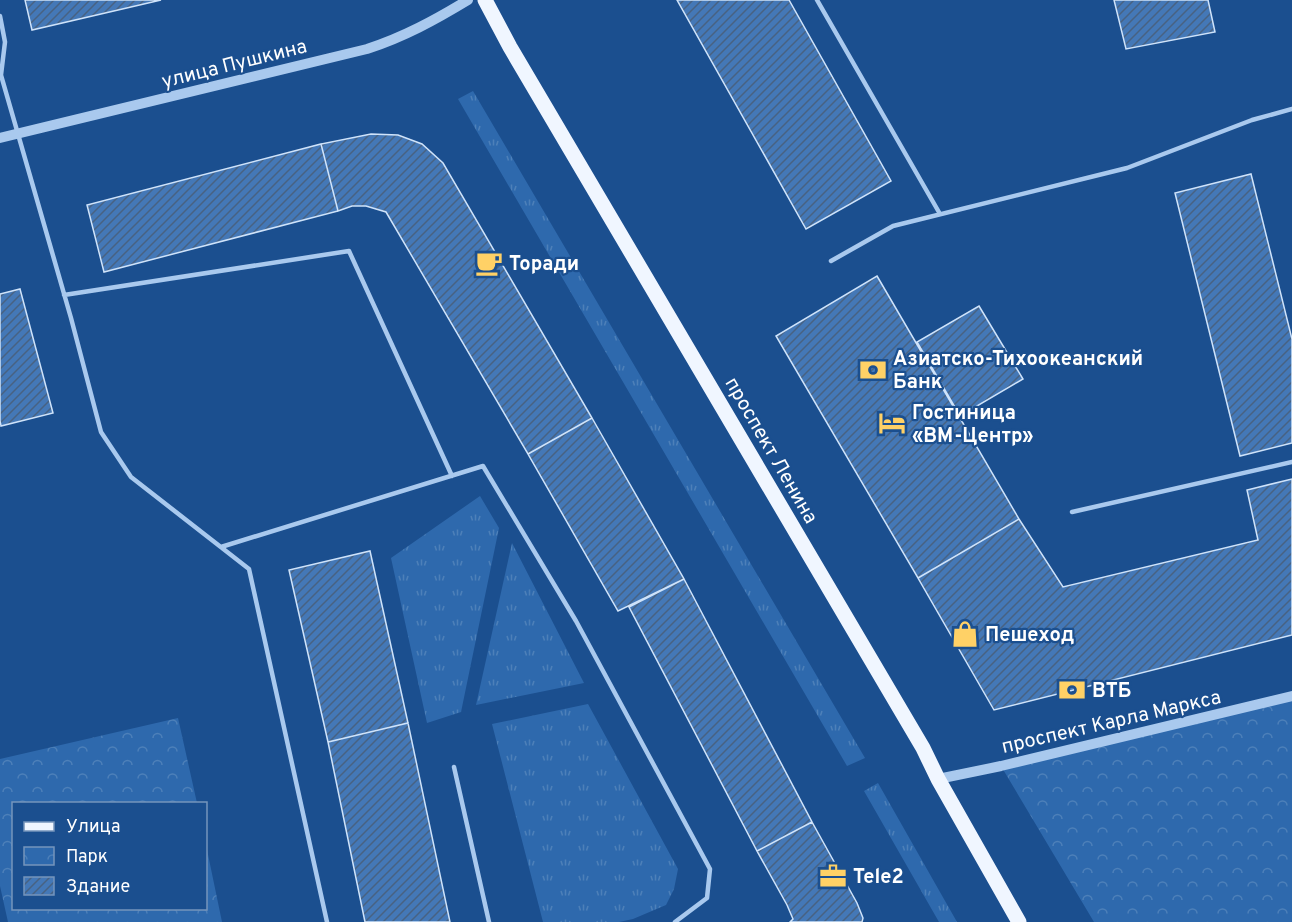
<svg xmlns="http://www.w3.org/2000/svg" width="1292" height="922" font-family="Overpass,sans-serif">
<defs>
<pattern id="grass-tufts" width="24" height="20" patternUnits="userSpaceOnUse" patternTransform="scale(1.5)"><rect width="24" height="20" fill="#2e69ad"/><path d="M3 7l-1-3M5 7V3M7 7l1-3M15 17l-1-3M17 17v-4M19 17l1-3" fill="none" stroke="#4d80b9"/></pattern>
<pattern id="park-crowns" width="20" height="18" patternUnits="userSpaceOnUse" patternTransform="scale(1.5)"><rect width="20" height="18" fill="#2e69ad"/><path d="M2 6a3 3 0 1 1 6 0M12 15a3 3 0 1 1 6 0" fill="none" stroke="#4d80b9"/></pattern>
<pattern id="building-hatch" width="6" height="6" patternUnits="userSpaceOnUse" patternTransform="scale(1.5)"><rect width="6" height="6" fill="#4478b7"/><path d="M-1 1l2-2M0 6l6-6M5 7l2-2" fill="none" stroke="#486282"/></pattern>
</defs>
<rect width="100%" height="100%" fill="#1b4f8f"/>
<path fill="url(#grass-tufts)" d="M 473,91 L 865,758 L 847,766 L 458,99 Z
M 480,496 L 499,528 L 461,712 L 427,723 L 391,558 Z
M 512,543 L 584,683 L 476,705 Z
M 588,704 L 678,869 L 674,889 L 666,905 L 633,919 L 619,922 L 543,922 L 492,724 Z
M 878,783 L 957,922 L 939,922 L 864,791 Z"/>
<path fill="url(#park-crowns)" d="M 1292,696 L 1292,922 L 1094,922 L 1001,766 Z
M 178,718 L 197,803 L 14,804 L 14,908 L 206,908 L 206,845 L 222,922 L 8,922 L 0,886 L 0,759 Z"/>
<path fill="url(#building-hatch)" stroke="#cfe3fa" stroke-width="1.5" d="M 25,0 L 161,0 L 32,30 Z
M 677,0 L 789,0 L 891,181 L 806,229 Z
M 1114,0 L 1208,0 L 1215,32 L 1126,49 Z
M 371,134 L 398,135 L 422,144 L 443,163 L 592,418 L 528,454 L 386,212 L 366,206 L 352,206 L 338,211 L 321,144 Z
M 321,144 L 338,211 L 104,272 L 87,205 Z
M 1251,174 L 1292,339 L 1292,443 L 1240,456 L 1175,193 Z
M 877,276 L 1019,519 L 918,578 L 776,336 Z
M 20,289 L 53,413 L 1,426 L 0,421 L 0,294 Z
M 979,306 L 1023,379 L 960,416 L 917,342 Z
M 592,418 L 684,579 L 618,611 L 528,454 Z
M 1292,479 L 1292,635 L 994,710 L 918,578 L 1019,519 L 1063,587 L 1258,540 L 1247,490 Z
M 370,551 L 408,723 L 328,742 L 289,570 Z
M 684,579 L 812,822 L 757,851 L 629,607 Z
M 408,723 L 450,922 L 365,922 L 328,742 Z
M 812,822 L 857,903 L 863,918 L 862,922 L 790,922 L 793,919 L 787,905 L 757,851 Z"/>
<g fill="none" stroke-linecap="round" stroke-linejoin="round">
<path stroke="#a9c9ee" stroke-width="4.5" d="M 817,0 L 940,214
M 0,16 L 5,42 L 1,75 L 71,318 L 101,432 L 131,477 L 249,569 L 327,922
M 831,261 L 893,226 L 1127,168 L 1252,120 L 1292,109
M 64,295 L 349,251 L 452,476
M 1072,512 L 1292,462
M 221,547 L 483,466 L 576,621 L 710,869 L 707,898 L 675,922
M 454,767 L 489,922"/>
<path stroke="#a9c9ee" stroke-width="10" d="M 0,138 L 367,49 C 404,37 435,20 468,0
M 938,779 L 1001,766 L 1292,696"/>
<path stroke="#f0f6ff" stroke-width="15" d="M 485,0 L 510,47 L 923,748 L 938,779 L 1019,922"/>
</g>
<defs>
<symbol id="cafe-bare" viewBox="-9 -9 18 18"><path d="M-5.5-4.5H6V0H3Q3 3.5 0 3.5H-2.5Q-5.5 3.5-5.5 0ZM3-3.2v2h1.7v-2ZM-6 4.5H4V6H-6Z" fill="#ffd166" stroke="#1b4f8f" stroke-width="2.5" paint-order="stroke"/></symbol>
<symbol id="bank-bare" viewBox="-9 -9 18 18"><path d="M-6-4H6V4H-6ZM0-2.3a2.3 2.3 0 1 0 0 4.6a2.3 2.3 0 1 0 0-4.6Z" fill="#ffd166" stroke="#1b4f8f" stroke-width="2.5" paint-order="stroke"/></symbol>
<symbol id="hotel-bare" viewBox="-9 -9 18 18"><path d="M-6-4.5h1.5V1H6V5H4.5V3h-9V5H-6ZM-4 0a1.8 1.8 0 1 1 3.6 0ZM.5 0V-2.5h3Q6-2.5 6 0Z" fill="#ffd166" stroke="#1b4f8f" stroke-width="2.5" paint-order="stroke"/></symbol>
<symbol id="shop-bare" viewBox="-9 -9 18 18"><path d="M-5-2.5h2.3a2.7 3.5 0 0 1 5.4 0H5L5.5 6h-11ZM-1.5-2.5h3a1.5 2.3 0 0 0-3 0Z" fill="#ffd166" stroke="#1b4f8f" stroke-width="2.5" paint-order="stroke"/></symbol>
<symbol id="office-bare" viewBox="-9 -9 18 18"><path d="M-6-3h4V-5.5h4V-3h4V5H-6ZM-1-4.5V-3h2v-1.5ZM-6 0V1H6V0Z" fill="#ffd166" stroke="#1b4f8f" stroke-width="2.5" paint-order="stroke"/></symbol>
</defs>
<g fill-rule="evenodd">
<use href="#cafe-bare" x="470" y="244" width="38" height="38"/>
<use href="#bank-bare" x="854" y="351" width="38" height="38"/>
<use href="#hotel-bare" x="873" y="404" width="38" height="38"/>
<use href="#shop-bare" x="946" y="615" width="38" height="38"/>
<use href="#bank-bare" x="1053" y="671" width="38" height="38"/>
<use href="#office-bare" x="814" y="857" width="38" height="38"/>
</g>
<g text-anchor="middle" stroke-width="4.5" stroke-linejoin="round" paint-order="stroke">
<g font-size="20" fill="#fff" stroke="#1b4f8f">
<text transform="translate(234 63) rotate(-14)" y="7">улица Пушкина</text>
<text transform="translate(772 450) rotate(60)" y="7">проспект Ленина</text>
<text transform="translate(1111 721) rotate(-13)" y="7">проспект Карла Маркса</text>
</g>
<g font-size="20" font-weight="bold" fill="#fff" stroke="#1b4f8f" text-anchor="start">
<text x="509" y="270">Торади</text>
<text x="893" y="365">Азиатско-Тихоокеанский<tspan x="893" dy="23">Банк</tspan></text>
<text x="912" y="419">Гостиница<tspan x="912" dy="23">«ВМ-Центр»</tspan></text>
<text x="985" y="641">Пешеход</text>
<text x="1092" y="697">ВТБ</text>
<text x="853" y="883">Tele2</text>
</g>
</g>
<rect x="12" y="802" width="195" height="108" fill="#1b4f8f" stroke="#7695bc" stroke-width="1.5"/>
<rect x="24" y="822" width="30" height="9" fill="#f0f6ff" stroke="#7695bc" stroke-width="1.5"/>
<text x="66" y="832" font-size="18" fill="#ffffff">Улица</text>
<rect x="24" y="847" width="30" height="18" fill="url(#park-crowns)" stroke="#7695bc" stroke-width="1.5"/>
<text x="66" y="862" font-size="18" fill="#ffffff">Парк</text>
<rect x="24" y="877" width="30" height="18" fill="url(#building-hatch)" stroke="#7695bc" stroke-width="1.5"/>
<text x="66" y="892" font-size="18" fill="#ffffff">Здание</text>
</svg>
